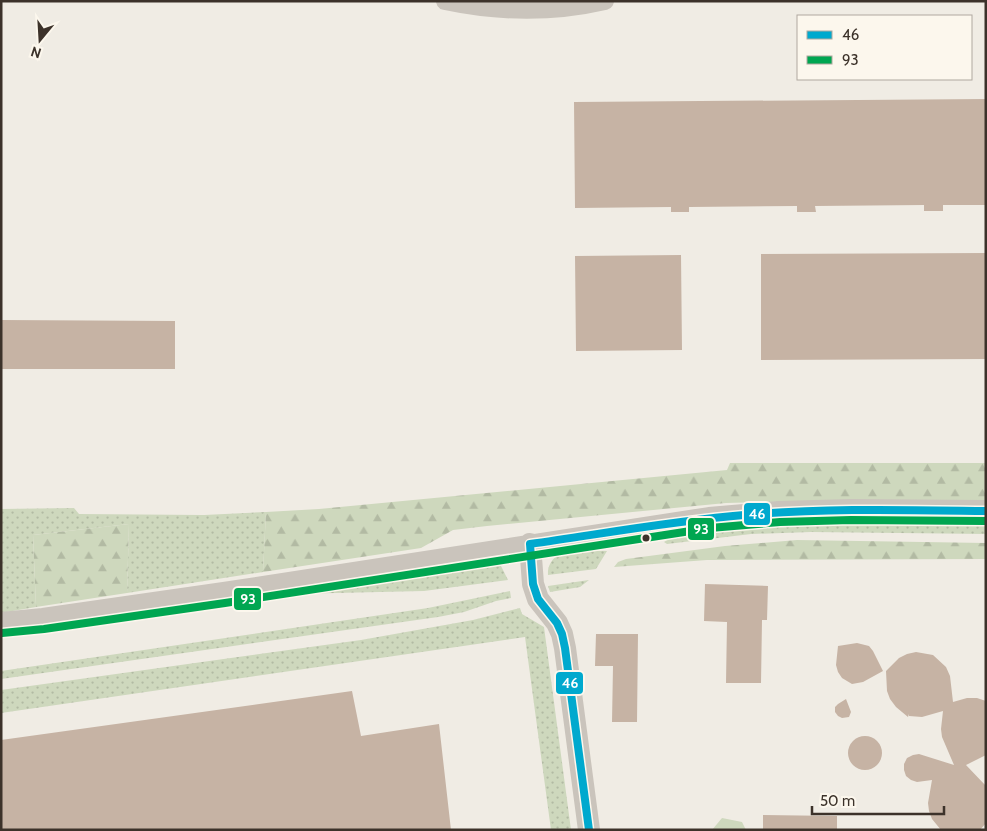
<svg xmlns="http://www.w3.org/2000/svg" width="987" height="831" font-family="Cabin,sans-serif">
<defs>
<pattern id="grass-dots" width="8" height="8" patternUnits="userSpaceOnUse" patternTransform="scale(1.25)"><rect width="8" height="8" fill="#ced8bd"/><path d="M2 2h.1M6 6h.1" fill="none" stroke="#b2baa3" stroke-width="1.8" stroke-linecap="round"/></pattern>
<pattern id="forest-firs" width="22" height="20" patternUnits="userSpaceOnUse" patternTransform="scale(1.25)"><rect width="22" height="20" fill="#ced8bd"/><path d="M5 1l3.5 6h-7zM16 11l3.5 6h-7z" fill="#b2baa3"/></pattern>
</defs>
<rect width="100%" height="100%" fill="#f0ece4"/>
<path fill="url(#grass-dots)" d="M 74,508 L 79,514 L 204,515 L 266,512 L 263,572 L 127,593 L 129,524 L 33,535 L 36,607 L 1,613 L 1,509 Z
M 865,522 L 986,523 L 986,534 L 811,532 L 751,534 L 667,544 L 664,542 C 684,528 724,528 749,526 C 788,524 826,523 865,522 Z
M 574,550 L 607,551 L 596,569 L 548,575 C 547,560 560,551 574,550 Z
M 494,562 L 500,564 L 508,580 L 424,591 L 291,594 Z
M 589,580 L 580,587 L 550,592 L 548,586 Z
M 510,591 L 511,598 L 496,601 L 464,612 L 438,617 L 1,679 L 1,671 L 428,608 Z
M 520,608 L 522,614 L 544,627 L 571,830 L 551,830 L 525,637 L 1,713 L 1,690 L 361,640 L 473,620 Z"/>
<path fill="url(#forest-firs)" d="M 730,463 L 986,463 L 986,501 L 851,500 L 726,503 L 487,526 L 453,530 L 421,548 L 263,572 L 266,512 L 319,509 L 727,470 Z
M 129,524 L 127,593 L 36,607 L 33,535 Z
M 797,540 L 986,543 L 986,559 L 707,560 L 614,567 L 618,562 L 626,559 L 725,546 Z"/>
<path fill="#ced8bd" d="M 722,818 L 742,822 L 746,830 L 712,830 Z"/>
<path fill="#c6b3a4" d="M 986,99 L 986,205 L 943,205 L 943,211 L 924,211 L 924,205 L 815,206 L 816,212 L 797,212 L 797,206 L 689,207 L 689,212 L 671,212 L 671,207 L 575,208 L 574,102 Z
M 986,253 L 986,359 L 761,360 L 761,254 Z
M 681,255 L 682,350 L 576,351 L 575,256 Z
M 1,320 L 175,321 L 175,369 L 1,369 Z
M 705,584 L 768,586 L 767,620 L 762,620 L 761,683 L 726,683 L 727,622 L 704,621 Z
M 596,634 L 638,634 L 637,722 L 612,722 L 613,666 L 595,666 Z
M 857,643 L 869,646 L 873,651 L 883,671 L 863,682 L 852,684 L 842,678 L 838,672 L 836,665 L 838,646 Z
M 916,652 L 933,655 L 946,667 L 950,676 L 953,702 L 967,698 L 977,698 L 986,701 L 986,755 L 966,765 L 986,786 L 986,823 L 980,830 L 941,830 L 932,819 L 929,811 L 928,803 L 932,780 L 917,782 L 911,780 L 906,776 L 904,770 L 904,764 L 907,758 L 913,755 L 919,754 L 954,765 L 942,737 L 941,729 L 943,711 L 922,717 L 909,716 L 909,714 L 908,717 L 896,707 L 890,699 L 887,691 L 886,671 L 899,658 L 907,654 Z
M 352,691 L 361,736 L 439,724 L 451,830 L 1,830 L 1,740 Z
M 846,699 L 851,712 L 849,717 L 842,718 L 838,716 L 835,712 L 835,707 L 838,704 Z
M848 753a17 17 0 1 1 34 0a17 17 0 1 1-34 0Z
M 763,815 L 837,816 L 837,830 L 763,830 Z"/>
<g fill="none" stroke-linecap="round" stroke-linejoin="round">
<path stroke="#cac4bc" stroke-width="18" d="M 445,1 C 497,12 553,13 605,1"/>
<path stroke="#cac4bc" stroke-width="22" d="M 530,544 L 533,584 L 538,599 L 557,623 L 562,634 L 565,648 L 589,830
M 1,623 L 43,619 L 224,593 L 709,518 L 779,512 L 851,510 L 986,511"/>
<defs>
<path id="bus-1" d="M 530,544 C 601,534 672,521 744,515 C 824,508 905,510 986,511
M 530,544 L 533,584 L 538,599 L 557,623 L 562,634 L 565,648 L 589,830"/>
<path id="bus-2" d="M 2,633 L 44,629 L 225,603 L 710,528 L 780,522 L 851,520 L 986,521"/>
</defs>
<use href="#bus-1" stroke="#fcf7ed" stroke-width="11"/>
<use href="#bus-2" stroke="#fcf7ed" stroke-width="11"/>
<use href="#bus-1" stroke="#00a9ce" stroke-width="8"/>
<use href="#bus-2" stroke="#00a651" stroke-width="8"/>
</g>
<circle fill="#3c322a" stroke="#fcf7ed" stroke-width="2" cx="646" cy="538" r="4.5"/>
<g stroke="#fcf7ed" stroke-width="2">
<rect x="743" y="502" width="28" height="24" rx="5" fill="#00a9ce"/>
<rect x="687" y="517" width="28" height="24" rx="5" fill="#00a651"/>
<rect x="233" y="587" width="29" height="24" rx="5" fill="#00a651"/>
<rect x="555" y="671" width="29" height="24" rx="5" fill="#00a9ce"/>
</g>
<g font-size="14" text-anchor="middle" font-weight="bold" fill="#fff">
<text x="757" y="519">46</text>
<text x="701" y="534">93</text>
<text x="248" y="604">93</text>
<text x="570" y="688">46</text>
</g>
<rect width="987" height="831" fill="none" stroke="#3c322a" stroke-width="5"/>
<rect x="797" y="15" width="175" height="65" fill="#fcf7ed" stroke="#afa89f"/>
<rect x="807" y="31" width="25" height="8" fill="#00a9ce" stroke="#afa89f"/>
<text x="842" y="40" font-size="15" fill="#3c322a">46</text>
<rect x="807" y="56" width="25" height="8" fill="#00a651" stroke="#afa89f"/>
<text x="842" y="65" font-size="15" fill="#3c322a">93</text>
<g transform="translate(40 40) rotate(198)" stroke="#fcf7ed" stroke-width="4" paint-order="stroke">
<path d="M0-4L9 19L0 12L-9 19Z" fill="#3c322a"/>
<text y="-8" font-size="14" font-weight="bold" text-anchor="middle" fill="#3c322a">N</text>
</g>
<path d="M812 806v8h132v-8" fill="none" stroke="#3c322a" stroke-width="2.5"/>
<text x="820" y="806" font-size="15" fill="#3c322a" stroke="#fcf7ed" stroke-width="4" paint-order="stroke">50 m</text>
</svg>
